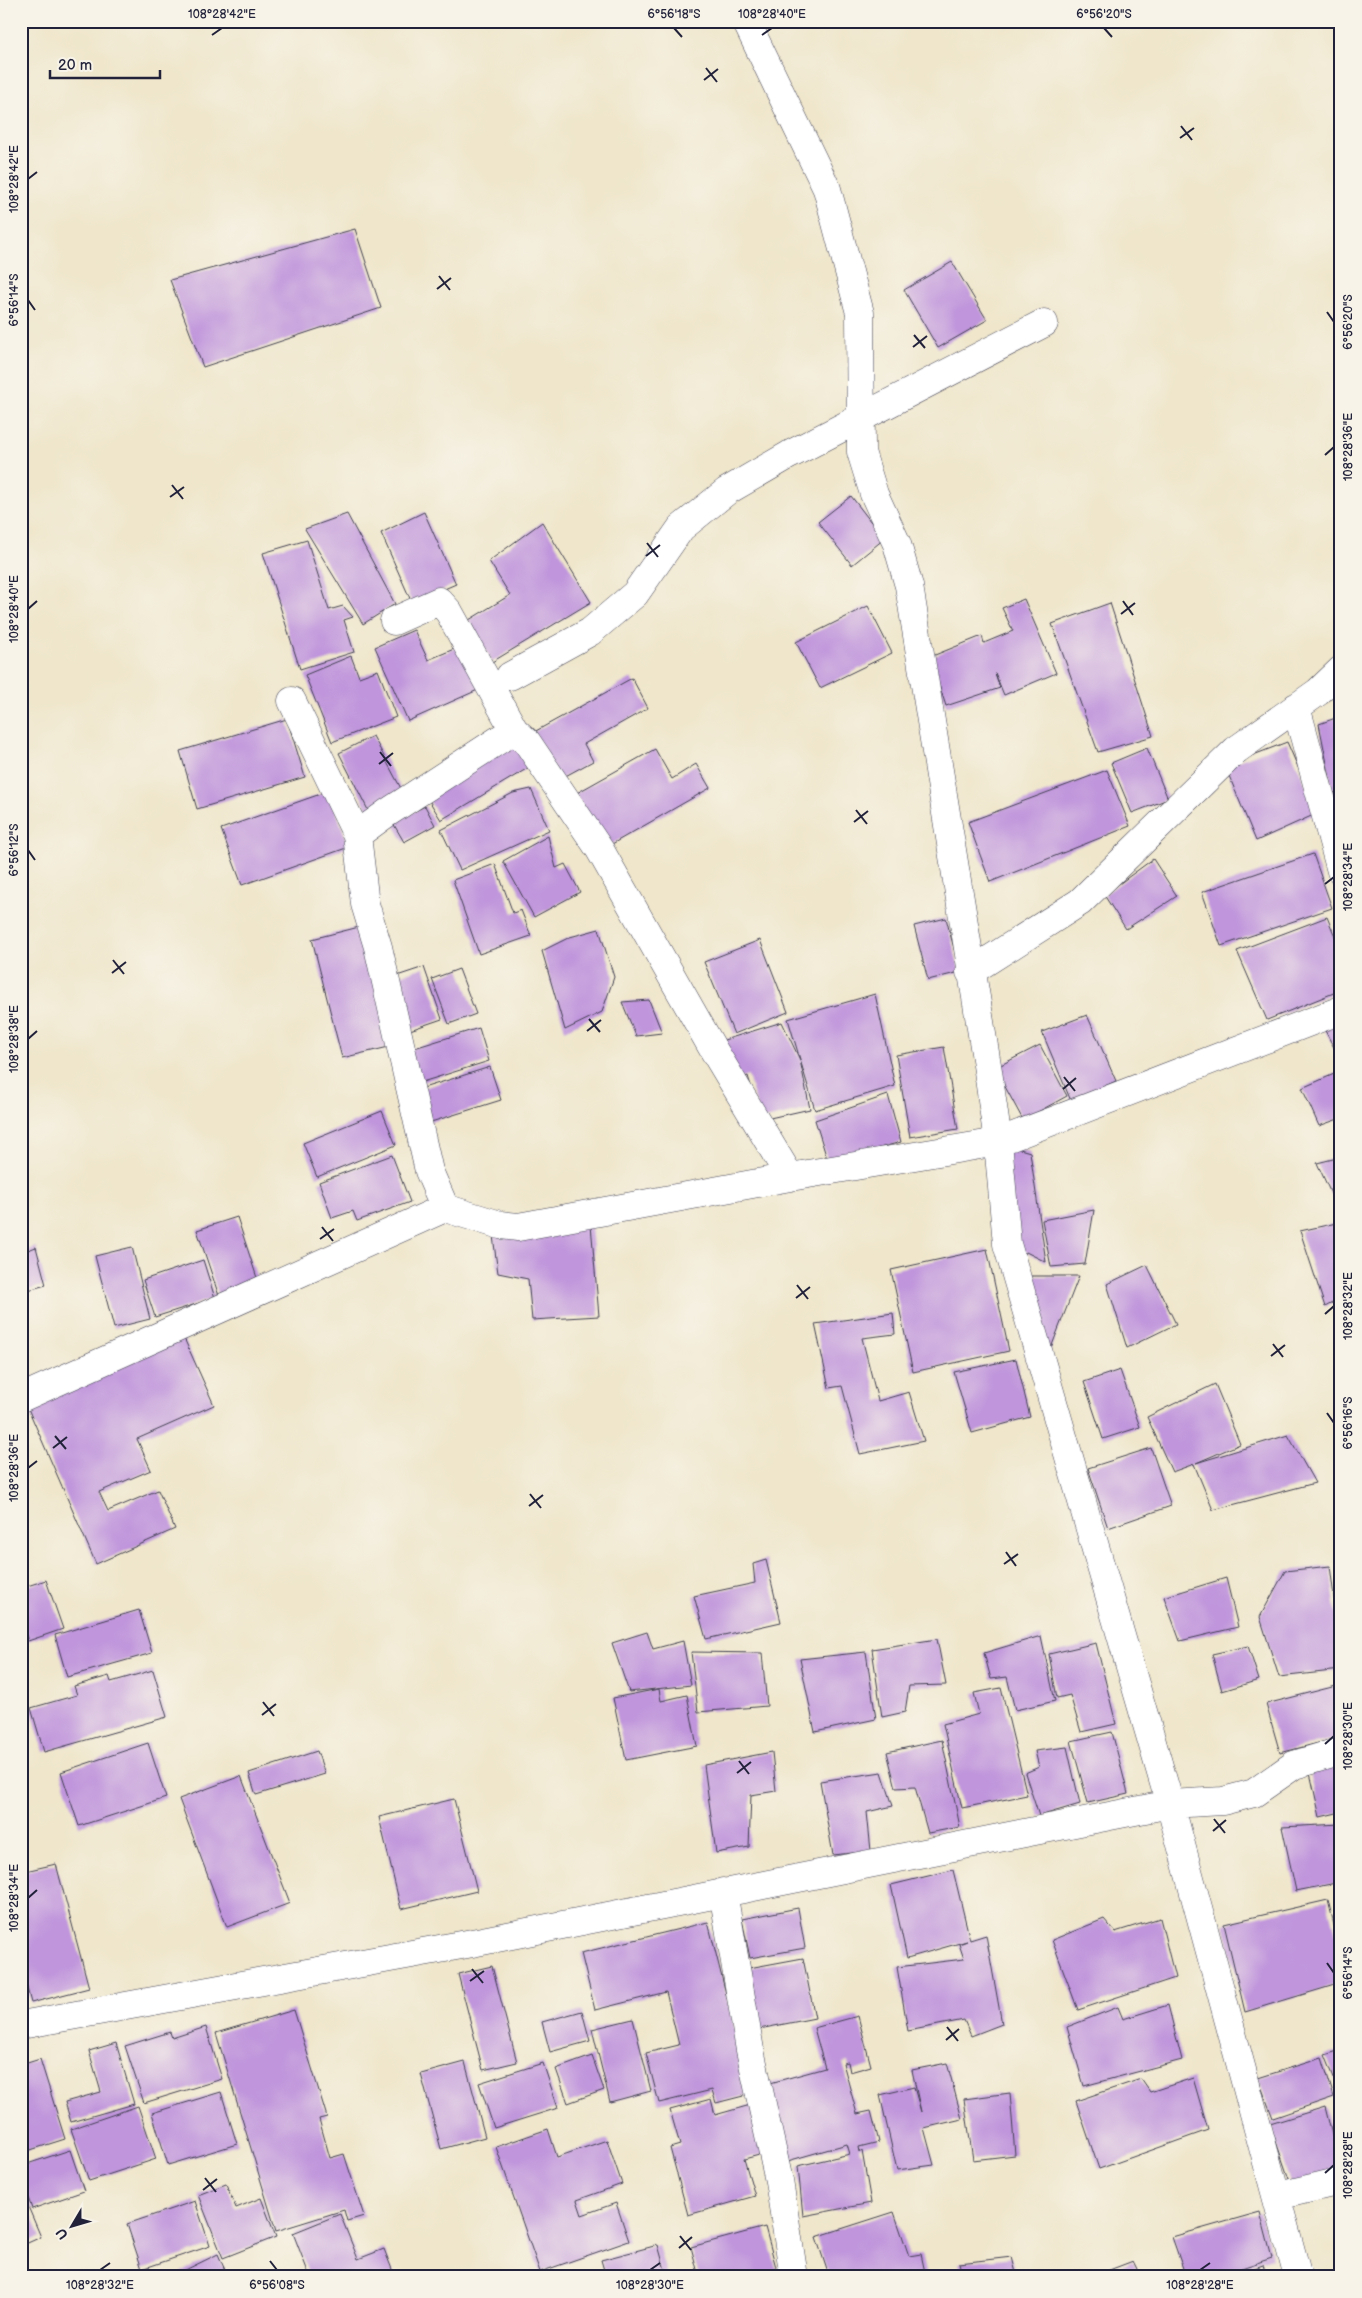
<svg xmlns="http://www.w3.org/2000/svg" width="1362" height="2298" font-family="'Balsamiq Sans',sans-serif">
<rect width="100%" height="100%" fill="#f7f3e8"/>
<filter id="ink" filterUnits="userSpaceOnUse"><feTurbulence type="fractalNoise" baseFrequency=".02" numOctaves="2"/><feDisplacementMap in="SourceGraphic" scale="10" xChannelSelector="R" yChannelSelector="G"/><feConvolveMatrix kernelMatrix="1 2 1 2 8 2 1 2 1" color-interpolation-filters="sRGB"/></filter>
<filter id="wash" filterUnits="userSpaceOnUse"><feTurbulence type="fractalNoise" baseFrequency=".0096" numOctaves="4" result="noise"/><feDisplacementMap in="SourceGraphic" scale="20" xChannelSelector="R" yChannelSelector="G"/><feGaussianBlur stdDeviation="1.12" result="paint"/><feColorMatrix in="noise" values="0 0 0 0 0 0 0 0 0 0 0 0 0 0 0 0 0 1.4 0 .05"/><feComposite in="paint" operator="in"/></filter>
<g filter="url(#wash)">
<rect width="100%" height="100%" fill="#efe6cb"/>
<g id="blocks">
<path fill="#c095dc" d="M 355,229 L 381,308 L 203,367 L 170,280 Z
M 952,262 L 987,320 L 938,348 L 904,290 Z
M 851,496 L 884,539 L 852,565 L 818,522 Z
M 424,512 L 456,584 L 412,603 L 381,533 Z
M 347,514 L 395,604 L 363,624 L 305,529 Z
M 542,522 L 591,602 L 492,662 L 469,620 L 510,595 L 489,561 Z
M 307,540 L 329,610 L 343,606 L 353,617 L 344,620 L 354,652 L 300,669 L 263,553 Z
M 1024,599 L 1056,673 L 1004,695 L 995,673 L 1000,688 L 946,706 L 930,657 L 982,636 L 984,643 L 1013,631 L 1002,608 Z
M 1110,603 L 1153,736 L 1098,752 L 1052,624 Z
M 868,606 L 892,653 L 820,688 L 796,642 Z
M 414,630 L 428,660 L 461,646 L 480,689 L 408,721 L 375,647 Z
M 351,656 L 359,677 L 378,670 L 396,717 L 332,742 L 305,675 Z
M 632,678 L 648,708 L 584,744 L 593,761 L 560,779 L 534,732 Z
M 1341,716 L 1341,791 L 1333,793 L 1319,724 Z
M 287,719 L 305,777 L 197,809 L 180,751 Z
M 373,736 L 404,794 L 369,812 L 339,753 Z
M 513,742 L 528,768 L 441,820 L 425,794 Z
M 1287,742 L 1318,813 L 1256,841 L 1225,766 Z
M 1147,748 L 1168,799 L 1132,813 L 1111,763 Z
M 655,749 L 672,779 L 696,764 L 710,788 L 605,848 L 575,794 Z
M 1107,770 L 1130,826 L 990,882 L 968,822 Z
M 531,789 L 549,830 L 460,870 L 441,830 L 513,793 Z
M 329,791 L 349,847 L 242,885 L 221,829 Z
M 425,806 L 435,825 L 404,842 L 393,823 Z
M 548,836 L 556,868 L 565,864 L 580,892 L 534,917 L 503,861 Z
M 1313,854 L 1332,908 L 1221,946 L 1202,892 Z
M 1153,859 L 1177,896 L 1126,929 L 1104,895 Z
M 495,864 L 513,913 L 521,910 L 531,936 L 479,954 L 453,880 Z
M 1327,917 L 1341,951 L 1341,990 L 1267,1020 L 1237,951 Z
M 946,918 L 960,972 L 928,980 L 914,926 Z
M 363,926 L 393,1046 L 342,1058 L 312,939 Z
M 599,929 L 614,977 L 602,1012 L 565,1030 L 542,951 L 570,937 Z
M 760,940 L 788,1012 L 734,1034 L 704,962 Z
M 424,967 L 442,1019 L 407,1031 L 388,979 Z
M 459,969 L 476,1014 L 449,1024 L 432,979 Z
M 875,994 L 895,1086 L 815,1110 L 788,1019 Z
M 649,1000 L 662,1033 L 636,1036 L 622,1002 Z
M 1087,1015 L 1116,1081 L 1071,1101 L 1042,1032 Z
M 1341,1017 L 1341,1061 L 1321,1023 Z
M 782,1022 L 800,1060 L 810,1109 L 761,1120 L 748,1076 L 736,1080 L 724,1040 Z
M 479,1028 L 489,1061 L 419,1083 L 408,1050 Z
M 1040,1045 L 1067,1096 L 1023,1120 L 995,1068 Z
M 944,1047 L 958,1129 L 910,1137 L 896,1055 Z
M 490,1067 L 501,1100 L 431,1122 L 420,1089 Z
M 1341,1071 L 1341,1118 L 1319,1126 L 1302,1088 Z
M 888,1095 L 901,1142 L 828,1162 L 815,1120 Z
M 382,1111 L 396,1145 L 317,1177 L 303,1143 Z
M 1003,1144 L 1030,1152 L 1046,1262 L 1026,1252 L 1018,1268 Z
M 392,1155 L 410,1202 L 357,1221 L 353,1211 L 332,1218 L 319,1182 Z
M 1341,1157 L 1341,1207 L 1338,1209 L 1317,1163 Z
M 1094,1210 L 1085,1264 L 1051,1267 L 1042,1220 Z
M 237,1217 L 259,1284 L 219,1296 L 197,1230 Z
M 1341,1222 L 1341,1298 L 1325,1307 L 1300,1231 Z
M 591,1225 L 599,1316 L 532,1320 L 528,1279 L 498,1273 L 493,1236 Z
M 22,1228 L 28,1250 L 36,1247 L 46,1285 L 21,1292 Z
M 132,1247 L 150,1319 L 114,1328 L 95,1256 Z
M 987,1249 L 1009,1351 L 913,1372 L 891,1270 Z
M 203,1260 L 215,1298 L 155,1317 L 143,1280 Z
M 1147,1265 L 1176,1324 L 1127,1348 L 1107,1284 Z
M 1026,1276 L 1079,1276 L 1049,1353 Z
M 893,1313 L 895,1334 L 862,1338 L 878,1401 L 909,1392 L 924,1441 L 860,1454 L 842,1386 L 829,1388 L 815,1324 Z
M 183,1336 L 214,1405 L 137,1439 L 151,1470 L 99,1492 L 108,1511 L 158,1490 L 175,1529 L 96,1564 L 26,1404 Z
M 1016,1359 L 1030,1417 L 972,1433 L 954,1372 Z
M 1120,1370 L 1140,1427 L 1103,1439 L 1084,1382 Z
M 1215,1384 L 1240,1444 L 1196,1463 L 1288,1435 L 1315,1483 L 1213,1510 L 1194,1464 L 1172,1472 L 1147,1417 Z
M 1151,1448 L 1171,1506 L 1108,1528 L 1088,1468 Z
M 766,1560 L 781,1622 L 706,1639 L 694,1596 L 755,1583 L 753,1564 Z
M 1330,1566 L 1341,1650 L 1341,1670 L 1279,1677 L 1260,1617 L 1285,1571 Z
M 1226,1578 L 1238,1627 L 1180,1641 L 1164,1597 Z
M 46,1580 L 63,1629 L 28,1641 L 21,1622 L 21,1588 Z
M 139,1610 L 152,1653 L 67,1677 L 55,1635 Z
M 647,1632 L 653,1649 L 683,1641 L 691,1685 L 629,1692 L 612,1643 Z
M 1041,1636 L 1055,1701 L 1015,1710 L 1007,1677 L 991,1679 L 984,1653 Z
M 937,1639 L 946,1685 L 909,1686 L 905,1712 L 882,1717 L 872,1649 Z
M 1096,1643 L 1116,1724 L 1081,1732 L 1070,1695 L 1057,1698 L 1049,1654 Z
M 1248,1646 L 1259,1680 L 1222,1691 L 1212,1654 Z
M 691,1652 L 762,1653 L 767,1706 L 698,1712 Z
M 866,1652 L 876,1719 L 815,1732 L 800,1659 Z
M 153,1670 L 167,1717 L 44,1752 L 31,1708 L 77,1695 L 74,1686 L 109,1676 L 111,1682 Z
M 1340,1685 L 1341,1737 L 1280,1753 L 1266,1704 Z
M 1001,1688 L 1027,1795 L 962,1808 L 943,1724 L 979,1714 L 974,1693 Z
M 659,1689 L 661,1701 L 687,1695 L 697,1746 L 626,1760 L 613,1698 Z
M 1112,1732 L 1128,1794 L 1088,1803 L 1071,1741 Z
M 942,1740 L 960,1827 L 928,1833 L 915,1787 L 896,1788 L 887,1752 Z
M 148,1743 L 166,1798 L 79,1826 L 61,1772 Z
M 1067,1747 L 1080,1804 L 1039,1816 L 1025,1773 L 1039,1767 L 1035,1751 Z
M 317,1751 L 325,1774 L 256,1795 L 249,1773 Z
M 772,1752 L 776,1791 L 751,1795 L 749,1847 L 716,1853 L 704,1765 Z
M 1341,1766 L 1341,1812 L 1320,1817 L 1310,1773 Z
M 882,1772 L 893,1806 L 867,1812 L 871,1851 L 833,1855 L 820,1781 Z
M 241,1776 L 290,1903 L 227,1927 L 179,1799 Z
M 454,1799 L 477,1891 L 401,1909 L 379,1817 Z
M 1341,1824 L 1341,1882 L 1296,1891 L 1282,1827 Z
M 56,1864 L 89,1988 L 31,2003 L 21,1965 L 21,1872 Z
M 953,1870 L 970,1940 L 986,1935 L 1002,2024 L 971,2036 L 964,2020 L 908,2031 L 897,1967 L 964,1959 L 959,1944 L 967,1941 L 907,1958 L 891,1885 Z
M 1341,1896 L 1341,1912 L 1340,1912 L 1337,1897 Z
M 1328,1900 L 1341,1955 L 1341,1983 L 1245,2012 L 1224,1924 Z
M 798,1908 L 805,1948 L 750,1958 L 742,1919 Z
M 1160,1918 L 1175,1978 L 1078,2010 L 1052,1940 L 1104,1919 L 1115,1932 Z
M 708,1922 L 751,2094 L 716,2103 L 712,2090 L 659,2103 L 646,2053 L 679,2045 L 666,1992 L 595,2010 L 581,1953 Z
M 803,1958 L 815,2018 L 749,2031 L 738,1970 Z
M 492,1966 L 517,2062 L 483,2070 L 458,1974 Z
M 1168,2005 L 1182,2060 L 1084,2086 L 1067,2027 L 1118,2007 L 1123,2019 Z
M 294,2010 L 327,2117 L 319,2119 L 330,2158 L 344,2154 L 364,2216 L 347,2221 L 344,2210 L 276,2231 L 216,2033 Z
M 582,2011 L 590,2041 L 550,2052 L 542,2022 Z
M 858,2016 L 871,2066 L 850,2072 L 848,2062 L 843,2063 L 857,2114 L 871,2111 L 879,2142 L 859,2147 L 860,2152 L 862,2151 L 871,2203 L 803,2216 L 798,2166 L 850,2154 L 847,2144 L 784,2162 L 763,2085 L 825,2068 L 814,2028 Z
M 633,2019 L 651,2091 L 610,2102 L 592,2029 Z
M 206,2027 L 222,2079 L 144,2103 L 125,2046 L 170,2032 L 172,2038 Z
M 116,2043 L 134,2104 L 71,2122 L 65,2102 L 101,2092 L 89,2051 Z
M 1341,2050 L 1341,2095 L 1325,2055 Z
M 592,2056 L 604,2090 L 568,2103 L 556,2069 Z
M 1322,2058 L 1334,2097 L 1273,2118 L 1258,2078 Z
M 40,2059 L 65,2139 L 21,2153 L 21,2065 Z
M 465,2062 L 485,2137 L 441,2149 L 421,2074 Z
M 543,2063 L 558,2108 L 494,2128 L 479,2083 Z
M 947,2063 L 962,2119 L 924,2128 L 934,2165 L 897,2170 L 880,2095 L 914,2087 L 921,2112 L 912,2070 Z
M 1193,2078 L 1208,2130 L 1099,2169 L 1076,2101 L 1141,2079 L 1150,2092 Z
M 221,2092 L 237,2144 L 168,2165 L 152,2113 Z
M 1010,2093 L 1015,2155 L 973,2160 L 964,2099 Z
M 711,2099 L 715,2115 L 754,2104 L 767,2153 L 744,2159 L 755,2196 L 688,2215 L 670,2148 L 680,2145 L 670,2110 Z
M 1341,2105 L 1341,2119 L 1340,2119 L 1336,2106 Z
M 138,2106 L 156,2159 L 89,2181 L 71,2129 Z
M 1325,2107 L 1341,2171 L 1291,2185 L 1270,2124 Z
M 548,2129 L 557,2157 L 607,2140 L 622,2184 L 577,2200 L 582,2215 L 616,2203 L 629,2241 L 540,2272 L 496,2147 Z
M 70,2150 L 84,2191 L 32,2209 L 21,2178 L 21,2166 Z
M 226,2184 L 236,2208 L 261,2198 L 276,2237 L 223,2258 L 198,2195 Z
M 21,2190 L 41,2237 L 21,2246 Z
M 195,2201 L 210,2246 L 142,2269 L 127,2224 Z
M 894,2212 L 909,2256 L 921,2254 L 926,2277 L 814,2277 L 828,2273 L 816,2237 Z
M 1260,2212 L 1272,2258 L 1214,2277 L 1186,2277 L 1172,2237 Z
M 340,2214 L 358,2259 L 384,2249 L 395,2277 L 310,2277 L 293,2233 Z
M 765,2227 L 777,2271 L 757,2277 L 699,2277 L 691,2247 Z
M 658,2245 L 667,2277 L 606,2277 L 601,2260 Z
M 218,2254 L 228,2277 L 171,2277 Z
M 1012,2257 L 1017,2277 L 963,2277 L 959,2263 Z
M 1133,2261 L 1141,2277 L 1091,2277 Z
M 1263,2265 L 1267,2277 L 1231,2277 L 1231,2276 Z"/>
</g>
</g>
<g filter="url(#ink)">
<use href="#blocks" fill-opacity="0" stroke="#413f51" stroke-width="1"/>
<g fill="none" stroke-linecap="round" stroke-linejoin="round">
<defs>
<path id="minor" d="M 746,21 L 827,189 L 860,313 L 861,452 L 874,494 L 897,544 L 909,586 L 988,1071 L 998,1142 L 1007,1244 L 1170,1804 L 1298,2277
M 394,621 L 439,601 L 449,612 L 514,730 L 527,742 L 600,850 L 713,1049 L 790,1177
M 510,676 L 590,632 L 635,594 L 681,528 L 727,491 L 789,455 L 1044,323
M 292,701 L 357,835 L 365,904 L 378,947 L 429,1171 L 445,1208 L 500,1225 L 518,1227 L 790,1177 L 998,1142 L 1341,1010
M 1296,707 L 1341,871
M 357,835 L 387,813 L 514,730
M 970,972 L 1080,902 L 1236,750 L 1318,692 L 1341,670
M 21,1398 L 445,1208
M 723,1892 L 750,2050 L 779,2181 L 794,2277
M 21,2025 L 467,1944 L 1170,1804 L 1223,1801 L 1254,1793 L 1294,1765 L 1341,1751
M 1278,2196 L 1341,2181"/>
</defs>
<use href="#minor" stroke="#413f51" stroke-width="29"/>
<use href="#minor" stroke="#fff" stroke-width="28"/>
</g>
</g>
<path fill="none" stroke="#22223b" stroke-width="2" d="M 674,28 L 682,37M 1104,28 L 1112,37M 212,35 L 222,28M 762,35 L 772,28M 706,68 L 717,82M 704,80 L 718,69M 1181,126 L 1192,140M 1180,138 L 1194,128M 28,179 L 37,172M 439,276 L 450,290M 437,289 L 451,278M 28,300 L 35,310M 1327,312 L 1334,322M 914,335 L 925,348M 913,347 L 927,336M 1325,455 L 1334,447M 172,485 L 183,499M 170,497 L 184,487M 647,543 L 658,557M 646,556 L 660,545M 1123,601 L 1133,615M 28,609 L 37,601M 1121,614 L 1135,603M 380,752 L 391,766M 379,764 L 393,753M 856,810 L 867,824M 854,822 L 868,811M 28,850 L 35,860M 1325,884 L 1334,877M 113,960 L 124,974M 112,973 L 126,962M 589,1019 L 600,1032M 587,1031 L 601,1020M 28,1039 L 37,1031M 1064,1077 L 1075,1091M 1063,1089 L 1076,1078M 322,1227 L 333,1241M 320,1239 L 334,1229M 797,1285 L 808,1299M 796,1298 L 810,1287M 1325,1314 L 1334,1306M 1273,1344 L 1283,1357M 1271,1356 L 1285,1345M 1327,1413 L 1334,1423M 55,1436 L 66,1449M 53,1448 L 67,1437M 28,1468 L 37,1461M 530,1494 L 541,1508M 529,1506 L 543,1495M 1006,1552 L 1016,1566M 1004,1564 L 1018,1554M 263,1702 L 274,1716M 262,1715 L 276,1704M 1325,1744 L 1334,1736M 739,1761 L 749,1774M 737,1773 L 751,1762M 1214,1819 L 1225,1833M 1213,1831 L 1226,1820M 28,1898 L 37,1890M 1327,1963 L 1334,1973M 472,1969 L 483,1983M 470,1981 L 484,1971M 947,2027 L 958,2041M 946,2040 L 959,2029M 1325,2173 L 1334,2165M 205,2178 L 216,2192M 203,2190 L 217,2179M 680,2236 L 691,2250M 679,2248 L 692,2237M 270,2261 L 277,2270M 100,2270 L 110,2263M 650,2270 L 660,2263M 1200,2270 L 1210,2263"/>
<rect width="1362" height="2298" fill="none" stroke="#f7f3e8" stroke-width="55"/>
<g transform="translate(72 2226) rotate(232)" stroke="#f7f3e8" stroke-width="4" paint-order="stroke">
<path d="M0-4L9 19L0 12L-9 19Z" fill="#22223b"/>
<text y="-8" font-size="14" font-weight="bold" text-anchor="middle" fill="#22223b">U</text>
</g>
<path d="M50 70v8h110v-8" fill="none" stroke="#22223b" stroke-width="2.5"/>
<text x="58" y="70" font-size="15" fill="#22223b" stroke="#f7f3e8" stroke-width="4" paint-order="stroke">20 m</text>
<rect x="28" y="28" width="1306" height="2242" fill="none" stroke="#22223b" stroke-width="2"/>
<g font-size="12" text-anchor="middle" fill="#22223b">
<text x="222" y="18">108°28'42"E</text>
<text x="674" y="18">6°56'18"S</text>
<text x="772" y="18">108°28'40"E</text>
<text x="1104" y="18">6°56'20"S</text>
<text transform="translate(14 179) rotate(-90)" y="4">108°28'42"E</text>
<text transform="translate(14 300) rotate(-90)" y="4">6°56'14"S</text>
<text transform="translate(1348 322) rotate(-90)" y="4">6°56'20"S</text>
<text transform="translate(1348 447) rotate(-90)" y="4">108°28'36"E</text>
<text transform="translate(14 609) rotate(-90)" y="4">108°28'40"E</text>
<text transform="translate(14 850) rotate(-90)" y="4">6°56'12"S</text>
<text transform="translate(1348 877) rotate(-90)" y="4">108°28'34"E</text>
<text transform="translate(14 1039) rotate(-90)" y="4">108°28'38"E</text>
<text transform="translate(1348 1306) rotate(-90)" y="4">108°28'32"E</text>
<text transform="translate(1348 1423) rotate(-90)" y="4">6°56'16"S</text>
<text transform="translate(14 1468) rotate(-90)" y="4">108°28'36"E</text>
<text transform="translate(1348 1736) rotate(-90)" y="4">108°28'30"E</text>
<text transform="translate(14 1898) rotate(-90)" y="4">108°28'34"E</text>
<text transform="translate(1348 1973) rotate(-90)" y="4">6°56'14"S</text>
<text transform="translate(1348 2165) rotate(-90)" y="4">108°28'28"E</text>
<text x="100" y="2289">108°28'32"E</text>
<text x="277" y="2289">6°56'08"S</text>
<text x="650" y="2289">108°28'30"E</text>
<text x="1200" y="2289">108°28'28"E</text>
</g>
</svg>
